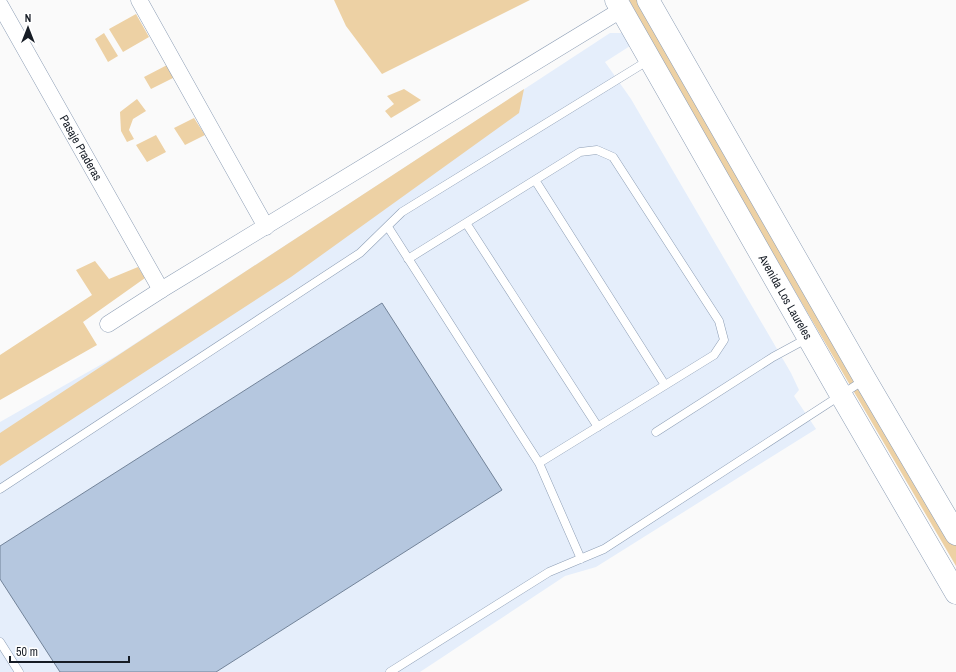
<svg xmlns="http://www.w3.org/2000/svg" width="956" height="672" font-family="'Archivo Narrow',sans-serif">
<rect width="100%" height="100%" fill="#fafafa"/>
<path fill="#e5eefb" d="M 610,33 L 622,33 L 630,46 L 605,62 L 631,99 L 791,373 L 799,390 L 794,396 L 816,429 L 596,567 L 565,576 L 420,672 L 0,672 L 0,422 L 116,356 Z"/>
<path fill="#edd1a4" d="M 334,0 L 530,0 L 382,74 L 346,26 Z
M 629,0 L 647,0 L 956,535 L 956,566 L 694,119 Z
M 136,14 L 149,37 L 123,52 L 109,29 Z
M 104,33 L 118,56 L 108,62 L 95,39 Z
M 171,63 L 179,75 L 151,89 L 144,77 Z
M 404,89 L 421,100 L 391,118 L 385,111 L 394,104 L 387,96 Z
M 524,89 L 519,113 L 291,277 L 0,466 L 0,433 L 231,281 Z
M 137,99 L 146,111 L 133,119 L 129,130 L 134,139 L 127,142 L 121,131 L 120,112 Z
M 194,118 L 205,135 L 185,145 L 174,128 Z
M 156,135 L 166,152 L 147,162 L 136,145 Z
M 95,261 L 109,279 L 138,267 L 145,278 L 83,322 L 97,345 L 0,400 L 0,355 L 92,295 L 76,270 Z"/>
<path fill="#b5c7df" stroke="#728399" d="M 382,303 L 502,490 L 216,672 L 60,672 L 0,579 L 0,546 Z"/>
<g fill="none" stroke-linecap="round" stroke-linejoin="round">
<defs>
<path id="lane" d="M 535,180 L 665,385
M 466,223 L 598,427
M 388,227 L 539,463 L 581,559
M 408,259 L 580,152 L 597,150 L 613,157 L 719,321 L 724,340 L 714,355 L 539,463
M 656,432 L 773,357 L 808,338
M 0,489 L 360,253 L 402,212 L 649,60
M 0,642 L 19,672
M 390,672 L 549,572 L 604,549 L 864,380"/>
<g id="street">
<path d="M 139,0 L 266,227"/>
<path id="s1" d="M 0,5 L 161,290"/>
<path d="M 108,324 L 161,290 L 621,10"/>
</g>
<g id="secondary">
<path id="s2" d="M 616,0 L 841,395 L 956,593"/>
<path d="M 648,0 L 865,379 L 956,534"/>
</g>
</defs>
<use href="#lane" stroke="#8d9eb5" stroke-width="9"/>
<use href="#street" stroke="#8d9eb5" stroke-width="17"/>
<use href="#secondary" stroke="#8d9eb5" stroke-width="23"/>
<use href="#lane" stroke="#fff" stroke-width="8"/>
<use href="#street" stroke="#fff" stroke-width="16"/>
<use href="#secondary" stroke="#fff" stroke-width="22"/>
</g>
<g text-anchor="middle" stroke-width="3.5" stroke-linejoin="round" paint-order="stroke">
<g font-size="12" fill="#161c25" stroke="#fff">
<text dy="4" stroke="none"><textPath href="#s1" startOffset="164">Pasaje Praderas</textPath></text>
<text dy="4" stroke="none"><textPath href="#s2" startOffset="342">Avenida Los Laureles</textPath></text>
</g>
</g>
<g transform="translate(28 28)" stroke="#ffffff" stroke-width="3" paint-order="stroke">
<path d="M0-3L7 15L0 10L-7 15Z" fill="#161c25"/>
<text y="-6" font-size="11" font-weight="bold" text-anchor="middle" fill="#161c25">N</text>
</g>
<path d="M10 656v6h119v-6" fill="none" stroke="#161c25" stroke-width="2"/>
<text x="16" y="656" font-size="12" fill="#161c25" stroke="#ffffff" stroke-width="3" paint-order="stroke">50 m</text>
</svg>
